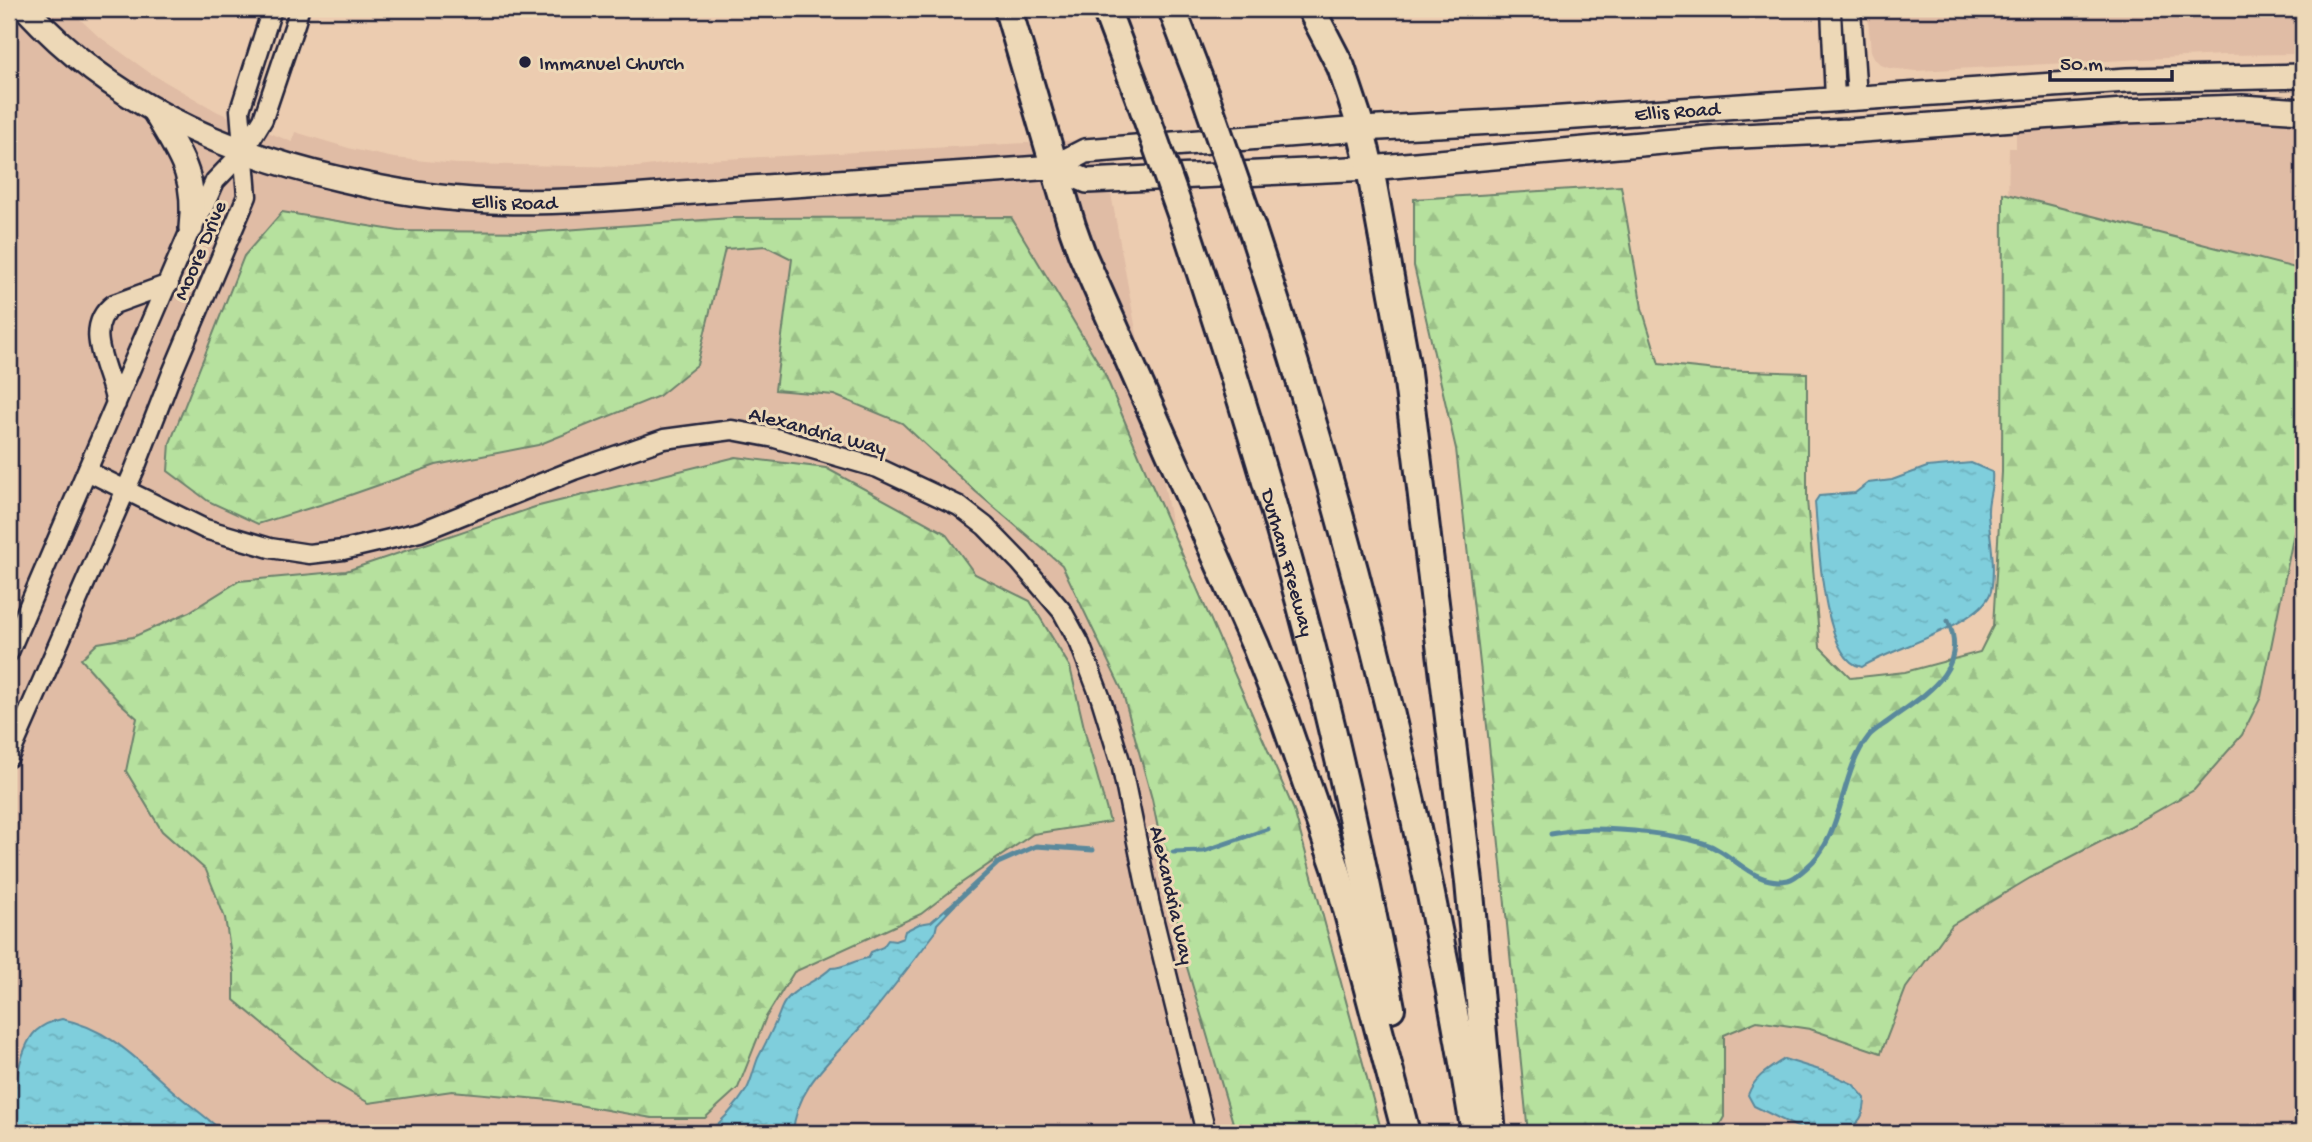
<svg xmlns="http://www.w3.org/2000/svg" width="2312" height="1142" font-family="'Gochi Hand',sans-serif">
<defs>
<pattern id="forest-firs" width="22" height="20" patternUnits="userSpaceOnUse" patternTransform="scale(1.75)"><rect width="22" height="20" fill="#b6e19e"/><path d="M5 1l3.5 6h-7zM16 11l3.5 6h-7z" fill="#9cc189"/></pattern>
<pattern id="water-ripples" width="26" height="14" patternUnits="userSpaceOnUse" patternTransform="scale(1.75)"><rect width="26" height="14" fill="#7fcedc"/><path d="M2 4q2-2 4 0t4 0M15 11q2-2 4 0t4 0" fill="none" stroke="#6db1be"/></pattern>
</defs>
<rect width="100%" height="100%" fill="#ecccb0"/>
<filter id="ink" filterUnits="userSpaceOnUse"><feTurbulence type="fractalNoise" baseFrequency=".0143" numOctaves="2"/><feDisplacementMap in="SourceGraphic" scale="14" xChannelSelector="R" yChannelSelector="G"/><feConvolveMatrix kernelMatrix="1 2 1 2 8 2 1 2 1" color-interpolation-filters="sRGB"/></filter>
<g filter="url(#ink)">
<path fill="#e0bca5" d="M 9,9 L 69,9 L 97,35 L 150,73 L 218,112 L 292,142 L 295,132 L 352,149 L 394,158 L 457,164 L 638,167 L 686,161 L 1101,139 L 1283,1133 L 9,1133 Z
M 1867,9 L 2303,9 L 2303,54 L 2222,55 L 1916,71 L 1889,68 L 1881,65 L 1875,59 L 1871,51 Z
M 2244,117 L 2303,118 L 2303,1133 L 1567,1133 L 1998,842 L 2009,148 L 2016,148 L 2016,129 Z"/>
<path fill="url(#forest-firs)" stroke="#6c826c" stroke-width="2" d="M 1621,186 L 1642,308 L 1659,364 L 1717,370 L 1807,373 L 1807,500 L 1820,647 L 1851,678 L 1905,672 L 1980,652 L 1993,626 L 2002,472 L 2003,193 L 2303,270 L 2303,488 L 2261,697 L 2242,735 L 2194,790 L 2129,827 L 2030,878 L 1952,925 L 1906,988 L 1881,1053 L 1810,1029 L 1757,1021 L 1724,1035 L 1724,1117 L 1715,1133 L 1528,1133 L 1488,735 L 1456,449 L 1414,266 L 1414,199 Z
M 282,212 L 399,231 L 536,232 L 731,218 L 1011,217 L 1104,372 L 1147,474 L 1294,810 L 1382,1133 L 1236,1133 L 1184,957 L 1152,799 L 1122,690 L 1062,565 L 975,491 L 902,423 L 834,395 L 775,390 L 792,259 L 766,246 L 725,249 L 697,365 L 659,396 L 538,445 L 436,465 L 336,500 L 258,524 L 208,501 L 168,471 L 170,443 L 244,256 Z
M 736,457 L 826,468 L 945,533 L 975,574 L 1030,601 L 1070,667 L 1086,736 L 1110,822 L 1033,834 L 960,884 L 921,914 L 794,972 L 766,1017 L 738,1088 L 705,1118 L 652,1118 L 550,1100 L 452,1091 L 369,1103 L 331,1081 L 234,1000 L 234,973 L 225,918 L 206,870 L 162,831 L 126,771 L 137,718 L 119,702 L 81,659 L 98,643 L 133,637 L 189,612 L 239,581 L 346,571 L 535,507 Z"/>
<path fill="url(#water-ripples)" stroke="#5a899c" stroke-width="2" d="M 1971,463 L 1992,472 C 1994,487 1987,499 1988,514 C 1990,538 1996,567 1991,591 C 1983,624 1890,649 1862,667 C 1822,662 1818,535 1815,502 L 1819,496 L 1855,493 L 1868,483 L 1892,480 L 1927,467 Z
M 949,906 L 954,906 L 937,924 L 935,933 C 912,963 889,993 865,1022 C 836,1057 796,1084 793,1133 L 707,1133 C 724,1120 735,1108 747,1089 C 752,1079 754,1068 758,1058 C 766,1042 775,1026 781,1009 C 789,988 817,983 831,968 C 845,968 854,960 868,958 L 871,952 L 883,947 L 888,940 L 895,941 L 903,938 L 905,931 L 919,924 L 931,922 Z
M 62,1019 C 112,1029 142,1065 179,1096 C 192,1107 205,1116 217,1127 L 228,1133 L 10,1133 C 10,1108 18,1048 36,1031 C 44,1024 52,1021 62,1019 Z
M 1784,1059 L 1826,1072 L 1853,1084 L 1865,1098 C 1865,1117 1859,1122 1845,1133 L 1809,1133 L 1754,1106 L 1748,1095 C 1754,1077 1769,1069 1784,1059 Z"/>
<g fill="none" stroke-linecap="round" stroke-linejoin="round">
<path stroke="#5a899c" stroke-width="5" d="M 1551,834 C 1564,832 1579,829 1593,829 C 1626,829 1671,834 1703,843 C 1734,852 1752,887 1788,880 C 1796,878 1800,873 1806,868 C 1845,836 1838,775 1869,736 C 1874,730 1884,725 1890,720 C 1924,695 1970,670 1948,621
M 1173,852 L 1204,851 L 1268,829
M 947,910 L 998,863 L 1036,846 L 1093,850"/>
<defs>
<path id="minor" d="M 1831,9 L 1835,99
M 1851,9 L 1857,97
M 116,404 C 111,371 80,329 114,304 L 169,284
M 87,471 L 205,529 L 270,548 L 309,554 L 343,550 L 420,532 L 574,470 L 664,439 L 732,430 L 775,438 L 878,468 L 959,506 L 985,526 L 1020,562 L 1062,611 L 1080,644 L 1101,699 L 1121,764 L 1150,905 L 1206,1133
M 9,652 L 191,228 L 203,208 L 215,181 L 243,152 L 263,119 L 296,21 L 299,9
M 9,757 L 134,471 L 172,373 L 247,196 L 240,110 L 272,9"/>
<g id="major">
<path id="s1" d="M 26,9 C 112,102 218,151 340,179 C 390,191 440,199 491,201 C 572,205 654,194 735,189 C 841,182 948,174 1054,167 L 1085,151 L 1361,129 L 1532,120 L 2127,80 L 2303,76"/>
<path d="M 154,111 C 180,155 197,175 191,228"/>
<path d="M 1054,167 L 1087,181 L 1370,168 L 1720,137 L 1849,131 L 2124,111 L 2242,107 L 2303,111"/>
</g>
<g id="highway">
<path d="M 1008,9 L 1072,226 L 1082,254 L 1256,647 L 1284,718 L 1336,868 L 1406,1133"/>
<path d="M 1106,9 L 1140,99"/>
<path d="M 1172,9 L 1204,92"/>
<path d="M 1311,9 L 1341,67 L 1358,118 L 1370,168 L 1406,365 L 1469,882 L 1492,1133"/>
<path id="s2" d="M 1186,228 C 1244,403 1298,579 1339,759 C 1358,841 1375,925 1391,1008"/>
<path d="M 1252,229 C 1350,524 1425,826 1475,1133"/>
</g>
</defs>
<use href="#minor" stroke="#22223b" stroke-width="23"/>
<use href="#major" stroke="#22223b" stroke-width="28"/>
<use href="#highway" stroke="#22223b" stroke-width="32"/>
<use href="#minor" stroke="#edd8b7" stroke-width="18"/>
<use href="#major" stroke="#edd8b7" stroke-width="23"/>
<use href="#highway" stroke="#edd8b7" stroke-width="26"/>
<defs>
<path id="highway-bridge" d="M 1204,92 L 1252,229
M 1140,99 L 1186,228"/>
</defs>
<use href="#highway-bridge" stroke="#22223b" stroke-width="32" stroke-linecap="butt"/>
<use href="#highway-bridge" stroke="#edd8b7" stroke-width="26"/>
</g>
</g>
<circle fill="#22223b" stroke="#edd8b7" stroke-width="2.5" cx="525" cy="62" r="7"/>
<g text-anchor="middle" stroke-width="6" stroke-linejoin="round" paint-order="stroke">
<g font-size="21" fill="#22223b" stroke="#edd8b7" text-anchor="start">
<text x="539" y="69">Immanuel Church</text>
</g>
<g font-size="21" fill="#22223b" stroke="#edd8b7">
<text dy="7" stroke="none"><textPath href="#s1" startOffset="1708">Ellis Road</textPath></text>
<text dy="7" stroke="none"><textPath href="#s1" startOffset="539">Ellis Road</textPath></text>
<text transform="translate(199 250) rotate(-67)" y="7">Moore Drive</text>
<text transform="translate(818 430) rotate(15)" y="7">Alexandria Way</text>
<text dy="7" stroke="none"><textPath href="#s2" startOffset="350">Durham Freeway</textPath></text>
<text transform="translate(1173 895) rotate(77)" y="7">Alexandria Way</text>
</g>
</g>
<rect width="2312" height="1142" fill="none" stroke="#edd8b7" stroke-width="35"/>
<rect x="18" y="18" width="2277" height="1107" fill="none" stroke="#22223b" stroke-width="2.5" filter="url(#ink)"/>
<path d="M2050 70v10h122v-10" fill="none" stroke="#22223b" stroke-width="3.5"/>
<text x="2060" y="70" font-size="21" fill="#22223b" stroke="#edd8b7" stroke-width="5" paint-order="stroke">50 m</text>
</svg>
